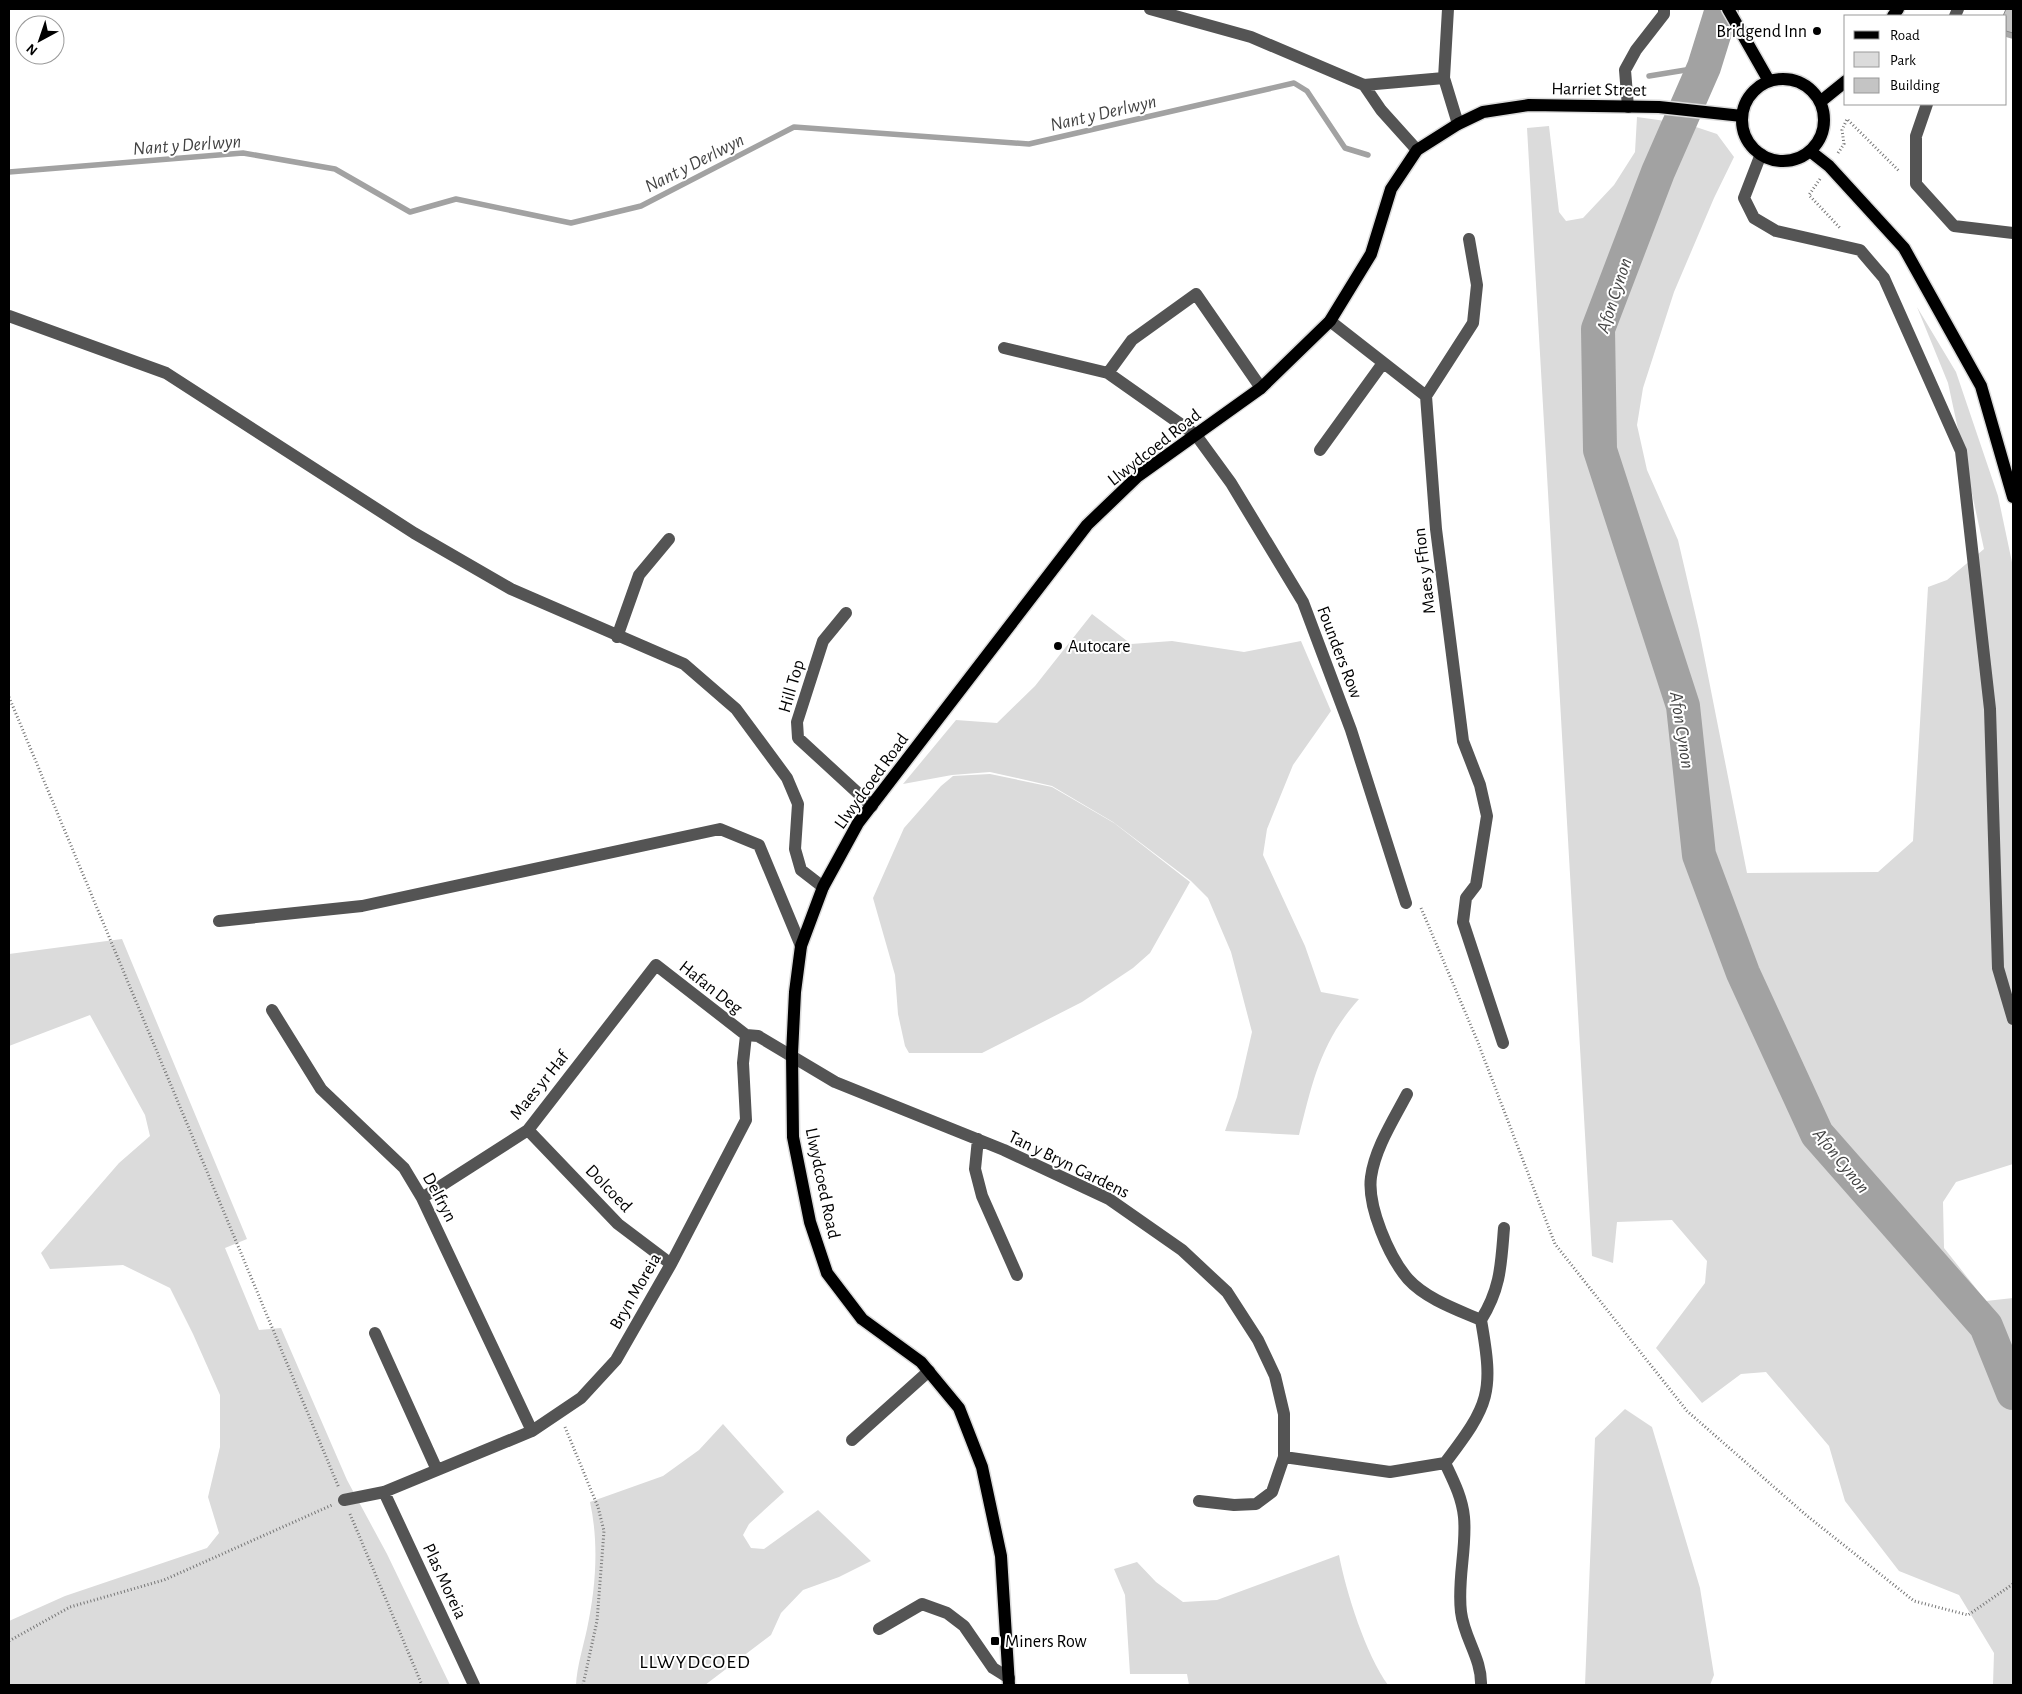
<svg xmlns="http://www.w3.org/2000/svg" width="2022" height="1694" font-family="'Alegreya Sans',sans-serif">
<rect width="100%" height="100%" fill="#fff"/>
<path fill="#dbdbdb" d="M 1637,117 L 1687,124 L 1717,134 L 1734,157 L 1714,198 L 1674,292 L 1643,388 L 1637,425 L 1647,470 L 1678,540 L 1699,630 L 1747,873 L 1878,872 L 1913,841 L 1928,587 L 1947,580 L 1984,549 L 1948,383 L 1917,307 L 1956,372 L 1998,496 L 2013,567 L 2013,1164 L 1956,1182 L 1943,1202 L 1944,1248 L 1986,1301 L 2013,1298 L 2013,1685 L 1993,1685 L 1994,1653 L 1959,1595 L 1899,1571 L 1845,1501 L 1829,1446 L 1766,1372 L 1741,1374 L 1702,1403 L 1656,1348 L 1705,1283 L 1707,1261 L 1672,1220 L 1617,1222 L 1613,1263 L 1592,1256 L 1527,128 L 1549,126 L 1559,212 L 1566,221 L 1583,218 L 1614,185 L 1635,152 Z
M 1092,614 L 1131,644 L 1172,641 L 1244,652 L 1301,641 L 1331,711 L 1293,765 L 1267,829 L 1263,855 L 1305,946 L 1321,992 L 1359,999 C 1320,1043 1313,1081 1299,1135 L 1225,1131 L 1237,1097 L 1252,1032 L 1231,952 L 1208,898 L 1191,881 L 1113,822 L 1052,786 L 990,772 L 952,775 L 903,784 L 956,720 L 997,723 L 1035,686 Z
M 990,774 L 1052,787 L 1114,823 L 1190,882 L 1150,953 L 1133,968 L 1082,1002 L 982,1053 L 909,1053 L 905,1046 L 898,1014 L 895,975 L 873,898 L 904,828 L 941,786 L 953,776 Z
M 122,939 L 247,1239 L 225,1248 L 259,1330 L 281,1328 L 347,1480 L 387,1554 L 450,1685 L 9,1685 L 9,1621 L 65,1596 L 207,1548 L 219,1533 L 208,1497 L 220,1447 L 220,1395 L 193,1334 L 170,1288 L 123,1265 L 50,1269 L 41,1253 L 119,1163 L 150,1136 L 145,1115 L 90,1015 L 9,1046 L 9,954 Z
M 1625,1409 L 1652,1427 L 1700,1588 L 1714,1675 L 1710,1685 L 1585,1685 L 1595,1438 Z
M 723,1424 L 784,1492 L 749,1524 L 743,1535 L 751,1548 L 764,1549 L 818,1510 L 871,1561 L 839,1577 L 803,1590 L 781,1613 L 771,1635 L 705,1685 L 576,1685 C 577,1666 583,1648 587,1629 C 596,1587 599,1543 590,1502 L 663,1476 L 699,1450 Z
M 1339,1555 C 1346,1592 1366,1655 1388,1685 L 1189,1685 L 1187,1674 L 1130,1674 L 1125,1595 L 1114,1569 L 1137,1562 L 1156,1582 L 1183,1602 L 1217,1600 Z"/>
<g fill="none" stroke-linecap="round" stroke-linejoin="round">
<path stroke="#a2a2a2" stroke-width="5.5" d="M 1649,76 L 1704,67
M 9,172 L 243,153 L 335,169 L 410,212 L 456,199 L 571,223 L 641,206 L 794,127 L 1029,144 L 1294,83 L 1307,91 L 1345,148 L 1368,155"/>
<path stroke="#a2a2a2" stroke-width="34" d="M 1722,9 L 1704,67 L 1658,172 L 1598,329 L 1600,450 L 1683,706 L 1699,855 L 1743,973 L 1817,1134 L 1986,1326 L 2013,1393"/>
<defs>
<path id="major" d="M 1728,9 L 1769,81
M 1893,16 L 1898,9
M1742 120a41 41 0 1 1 82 0a41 41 0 1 1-82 0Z
M 1820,102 L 1846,81
M 1810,151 L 1829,166 L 1904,248 L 1981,386 L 2013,497
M 1009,1685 L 1001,1556 L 982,1467 L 959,1408 L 921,1362 L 862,1319 L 827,1273 L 810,1222 L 793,1137 L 792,1054 L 795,992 L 801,946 L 823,887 L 858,823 L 1087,525 L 1138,476 L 1261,388 L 1330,321 L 1371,254 L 1391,189 L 1417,150 L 1458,124 L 1483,112 L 1529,105 L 1659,107 L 1742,116"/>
</defs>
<use href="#major" stroke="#dbdbdb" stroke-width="15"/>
<path stroke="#767676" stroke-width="3" stroke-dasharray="1 2.5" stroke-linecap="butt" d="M 1838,153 L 1844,144 L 1842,130 L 1847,119 L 1900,172
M 1820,179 L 1809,195 L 1841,229
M 9,697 L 339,1488
M 1421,908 L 1477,1040 L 1555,1244 L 1687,1411 L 1806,1515 L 1914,1601 L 1968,1615 L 2013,1584
M 565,1427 L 598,1507 L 604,1531 L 597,1621 L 583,1685
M 350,1514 L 422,1685
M 9,1641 L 70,1607 L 164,1580 L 332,1505"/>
<path stroke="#545454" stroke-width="12" d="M 1150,9 L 1251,37 L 1364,85 L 1381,110 L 1417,150
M 1955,16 L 1958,9
M 1444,78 L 1448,9
M 1364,85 L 1444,78 L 1458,124
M 1927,104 L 1916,136 L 1916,184 L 1954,226 L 2013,233
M 1628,107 L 1625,70 L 1636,50 L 1664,14 L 1664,9
M 1761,154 L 1744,198 L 1754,218 L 1776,231 L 1860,250 L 1884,278 L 1961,451 L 1990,709 L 1998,968 L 2013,1019
M 1469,239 L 1477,285 L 1473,323 L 1426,396 L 1436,529 L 1463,741 L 1480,785 L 1487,816 L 1476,885 L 1466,898 L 1463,922 L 1503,1043
M 9,316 L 166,373 L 414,533 L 511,589 L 684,664 L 736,709 L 787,778 L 798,804 L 795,849 L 801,870 L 823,887
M 1330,321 L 1426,396
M 1004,348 L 1108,373 L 1196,435 L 1231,483 L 1303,602 L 1351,730 L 1406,903
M 1108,373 L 1132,340 L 1196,294 L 1261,388
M 1320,450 L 1383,363
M 846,613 L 823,641 L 797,722 L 798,738 L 872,806
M 617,637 L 639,575 L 669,539
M 219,921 L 362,906 L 720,829 L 759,845 L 801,946
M 272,1010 L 321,1089 L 404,1168 L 422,1198 L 532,1431
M 1407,1094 C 1394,1119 1375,1148 1371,1177 C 1367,1206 1389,1257 1408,1279 C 1426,1299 1458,1310 1481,1320
M 528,1130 L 618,1224 L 671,1264
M 978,1139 L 975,1169 L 982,1196 L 1017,1275
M 422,1198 L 528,1130 L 656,965 L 746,1035
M 375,1333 L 437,1470
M 852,1440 L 929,1371
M 1284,1457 L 1390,1472 L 1445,1463 C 1490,1404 1494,1393 1481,1320 C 1501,1288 1501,1264 1504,1228
M 1445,1463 C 1453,1480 1462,1497 1464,1517 C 1467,1548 1457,1580 1461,1612 C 1464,1638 1482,1659 1481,1685
M 384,1492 L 474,1685
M 344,1500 L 384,1492 L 532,1431 L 581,1398 L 616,1360 L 671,1264 L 746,1120 L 743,1063 L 746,1035 L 758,1036 L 835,1082 L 1004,1150 L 1109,1199 L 1182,1250 L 1227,1292 L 1258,1340 L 1275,1376 L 1284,1414 L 1284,1457 L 1272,1492 L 1256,1504 L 1234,1505 L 1199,1501
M 879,1629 L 922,1604 L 947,1613 L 964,1626 L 993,1668 L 1009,1678"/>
<use href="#major" stroke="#000" stroke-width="12"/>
</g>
<path fill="#a9a9a9" d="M 2013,9 L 2013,39 L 2006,37 L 2006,16 Z"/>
<path fill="#c4c4c4" stroke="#898989" d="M 2006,9 L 2013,9 L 2013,33 L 2006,31 L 2006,16 L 2003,16 Z"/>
<g fill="#000" stroke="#fff" stroke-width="2">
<circle cx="1817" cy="31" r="5"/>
<circle cx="1058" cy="646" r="5"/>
<rect x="990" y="1636" width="10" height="10" rx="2.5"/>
</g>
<g text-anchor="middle" stroke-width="4" stroke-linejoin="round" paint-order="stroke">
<g font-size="18" fill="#000" stroke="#fff" text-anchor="start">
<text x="1807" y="37" text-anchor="end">Bridgend Inn</text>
<text x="1068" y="652">Autocare</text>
<text x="1005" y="1647">Miners Row</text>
</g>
<g font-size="18" fill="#000" stroke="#fff">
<text transform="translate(1599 89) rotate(1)" y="6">Harriet Street</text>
<text transform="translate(1154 447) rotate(-38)" y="6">Llwydcoed Road</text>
<text transform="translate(1424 571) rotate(-97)" y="6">Maes y Ffion</text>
<text transform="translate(1340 652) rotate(69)" y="6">Founders Row</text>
<text transform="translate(791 686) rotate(-74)" y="6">Hill Top</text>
<text transform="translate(871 781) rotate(-54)" y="6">Llwydcoed Road</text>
<text transform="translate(711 987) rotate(38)" y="6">Hafan Deg</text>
<text transform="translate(539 1085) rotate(-51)" y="6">Maes yr Haf</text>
<text transform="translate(1069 1164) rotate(26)" y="6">Tan y Bryn Gardens</text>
<text transform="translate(823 1183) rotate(78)" y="6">Llwydcoed Road</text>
<text transform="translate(609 1188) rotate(46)" y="6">Dolcoed</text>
<text transform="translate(440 1197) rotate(62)" y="6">Delfryn</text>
<text transform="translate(635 1291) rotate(-60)" y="6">Bryn Moreia</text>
<text transform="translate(445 1581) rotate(65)" y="6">Plas Moreia</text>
</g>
<g font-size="19" font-style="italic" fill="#434343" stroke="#fff">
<text transform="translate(1103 112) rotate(-13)" y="7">Nant y Derlwyn</text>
<text transform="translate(187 144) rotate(-4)" y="7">Nant y Derlwyn</text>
<text transform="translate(694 162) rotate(-27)" y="7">Nant y Derlwyn</text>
<text transform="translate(1613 295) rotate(-72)" y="7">Afon Cynon</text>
<text transform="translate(1683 730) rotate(81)" y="7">Afon Cynon</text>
<text transform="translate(1842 1160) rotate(51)" y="7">Afon Cynon</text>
</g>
<g font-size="20" letter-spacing="1" fill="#000" stroke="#fff">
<text x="695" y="1668">LLWYDCOED</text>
</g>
</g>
<rect width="2022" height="1694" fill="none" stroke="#000000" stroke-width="20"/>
<rect x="1844" y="15" width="162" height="90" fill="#ffffff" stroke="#999999"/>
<rect x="1854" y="31" width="25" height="8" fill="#000000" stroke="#999999"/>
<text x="1890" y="40" font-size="15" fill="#000000">Road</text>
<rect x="1854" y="52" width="25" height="15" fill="#dbdbdb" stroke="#999999"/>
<text x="1890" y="65" font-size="15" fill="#000000">Park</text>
<rect x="1854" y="78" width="25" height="15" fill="#c4c4c4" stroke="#999999"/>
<text x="1890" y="90" font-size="15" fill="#000000">Building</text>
<g transform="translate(40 40) rotate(220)"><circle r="24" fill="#ffffff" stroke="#999999"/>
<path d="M0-4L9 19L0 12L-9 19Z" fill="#000000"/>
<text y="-8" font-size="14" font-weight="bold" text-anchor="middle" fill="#000000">N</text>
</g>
</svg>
